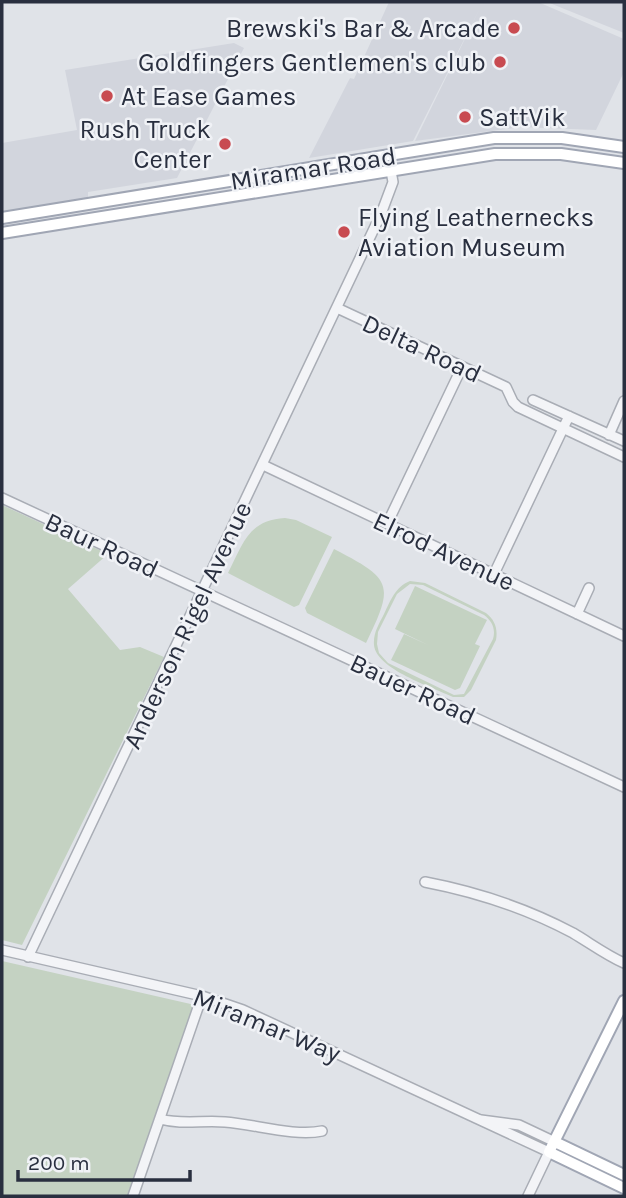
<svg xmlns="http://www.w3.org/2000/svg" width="626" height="1198" font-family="Karla,sans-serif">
<rect width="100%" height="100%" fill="#e0e3e8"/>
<path fill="#d2d5dd" d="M 389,2 L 538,2 L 624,39 L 624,72 L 596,130 L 522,127 L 415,141 L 479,10 L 413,141 L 309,158 L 350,78 L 354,79 Z
M 548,2 L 624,2 L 624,33 L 552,4 Z
M 234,43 L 244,48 L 177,178 L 88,192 L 88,200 L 2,214 L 2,143 L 77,130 L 65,70 Z"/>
<path fill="#c4d2c2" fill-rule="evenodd" d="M 2,505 L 108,554 L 68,589 L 120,650 L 140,647 L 164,657 L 22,945 L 2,940 Z
M 285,518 L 296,520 L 332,537 L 299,605 L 294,607 L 228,573 C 243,544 248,520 285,518 Z
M 334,549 C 392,579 395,584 366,643 L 307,613 L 305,608 Z
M 410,581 L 425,583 L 486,613 C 495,620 498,629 496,640 L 471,690 L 464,697 L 453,697 C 432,687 376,669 374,645 C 373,633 379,624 384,614 C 391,600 395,587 410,581 ZM 410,584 L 423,585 L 484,615 C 492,621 496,629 493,639 L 464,694 L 454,695 L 388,663 L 379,653 L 377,644 L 378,632 L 397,594 Z
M 415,586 L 487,620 L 475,644 L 480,646 L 460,688 L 455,690 L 391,660 L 404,634 L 428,645 L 395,629 Z
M 2,961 L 195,1005 L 127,1196 L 2,1196 Z"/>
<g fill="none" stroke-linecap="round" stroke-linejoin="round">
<defs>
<path id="minor" d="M 337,308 L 506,387 L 513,402 L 518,407 L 624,457
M 533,400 L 624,441
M 609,435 L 624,401
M 263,465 L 624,636
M 2,498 L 624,787
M 387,524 L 462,367
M 494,574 L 569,416
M 577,614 L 589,588
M 425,882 C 477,892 526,908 573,933 C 590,943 606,955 624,963
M 2,950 L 202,996 L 243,1010 L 549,1152 L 528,1196
M 28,957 L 381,214 L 393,182 L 391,171
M 160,1119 C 182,1125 202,1120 225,1122 C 254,1124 295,1137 322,1131
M 481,1120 L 519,1125 L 555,1142
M 133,1196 L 202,996"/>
<path id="major" d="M 2,218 L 494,138 L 562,138 L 624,147
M 2,233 L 495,154 L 561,154 L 624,163
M 624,1001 L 549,1152 L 624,1188
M 555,1142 L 624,1175"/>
</defs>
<use href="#minor" stroke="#a9adb5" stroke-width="12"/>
<use href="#major" stroke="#a0a6b4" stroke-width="14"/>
<use href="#minor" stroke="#f3f4f7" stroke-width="9"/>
<use href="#major" stroke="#fff" stroke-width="10"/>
</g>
<g fill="#c84b51" stroke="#f0f2f6" stroke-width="2.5">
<circle cx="514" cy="28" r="7"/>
<circle cx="500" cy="62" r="7"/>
<circle cx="107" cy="96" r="7"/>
<circle cx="465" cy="117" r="7"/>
<circle cx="225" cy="144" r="7"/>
<circle cx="344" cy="232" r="7"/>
</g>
<g text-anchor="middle" stroke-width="5" stroke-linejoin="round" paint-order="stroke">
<g font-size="26" fill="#292f3f" stroke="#f0f2f6" text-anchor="end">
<text x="500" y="37">Brewski's Bar &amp; Arcade</text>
<text x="486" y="71">Goldfingers Gentlemen's club</text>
<text x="121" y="105" text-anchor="start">At Ease Games</text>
<text x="479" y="126" text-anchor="start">SattVik</text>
<text x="211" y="138">Rush Truck<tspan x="211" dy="30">Center</tspan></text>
<text x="358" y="226" text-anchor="start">Flying Leathernecks<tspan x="358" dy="30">Aviation Museum</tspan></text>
</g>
<g font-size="26" fill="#292f3f" stroke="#f0f2f6">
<text transform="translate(313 168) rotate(-9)" y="9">Miramar Road</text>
<text transform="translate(422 348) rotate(25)" y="9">Delta Road</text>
<text transform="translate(102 545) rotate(25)" y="9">Baur Road</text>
<text transform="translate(444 551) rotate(25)" y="9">Elrod Avenue</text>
<text transform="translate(187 625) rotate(-65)" y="9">Anderson Rigel Avenue</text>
<text transform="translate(413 689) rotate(25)" y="9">Bauer Road</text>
<text transform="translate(267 1025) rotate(22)" y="9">Miramar Way</text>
</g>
</g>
<rect width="626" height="1198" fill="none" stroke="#292f3f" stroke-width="7"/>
<path d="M18 1170v10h172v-10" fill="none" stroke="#292f3f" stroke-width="3.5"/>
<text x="28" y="1170" font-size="21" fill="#292f3f" stroke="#f0f2f6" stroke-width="5" paint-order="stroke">200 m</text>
</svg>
